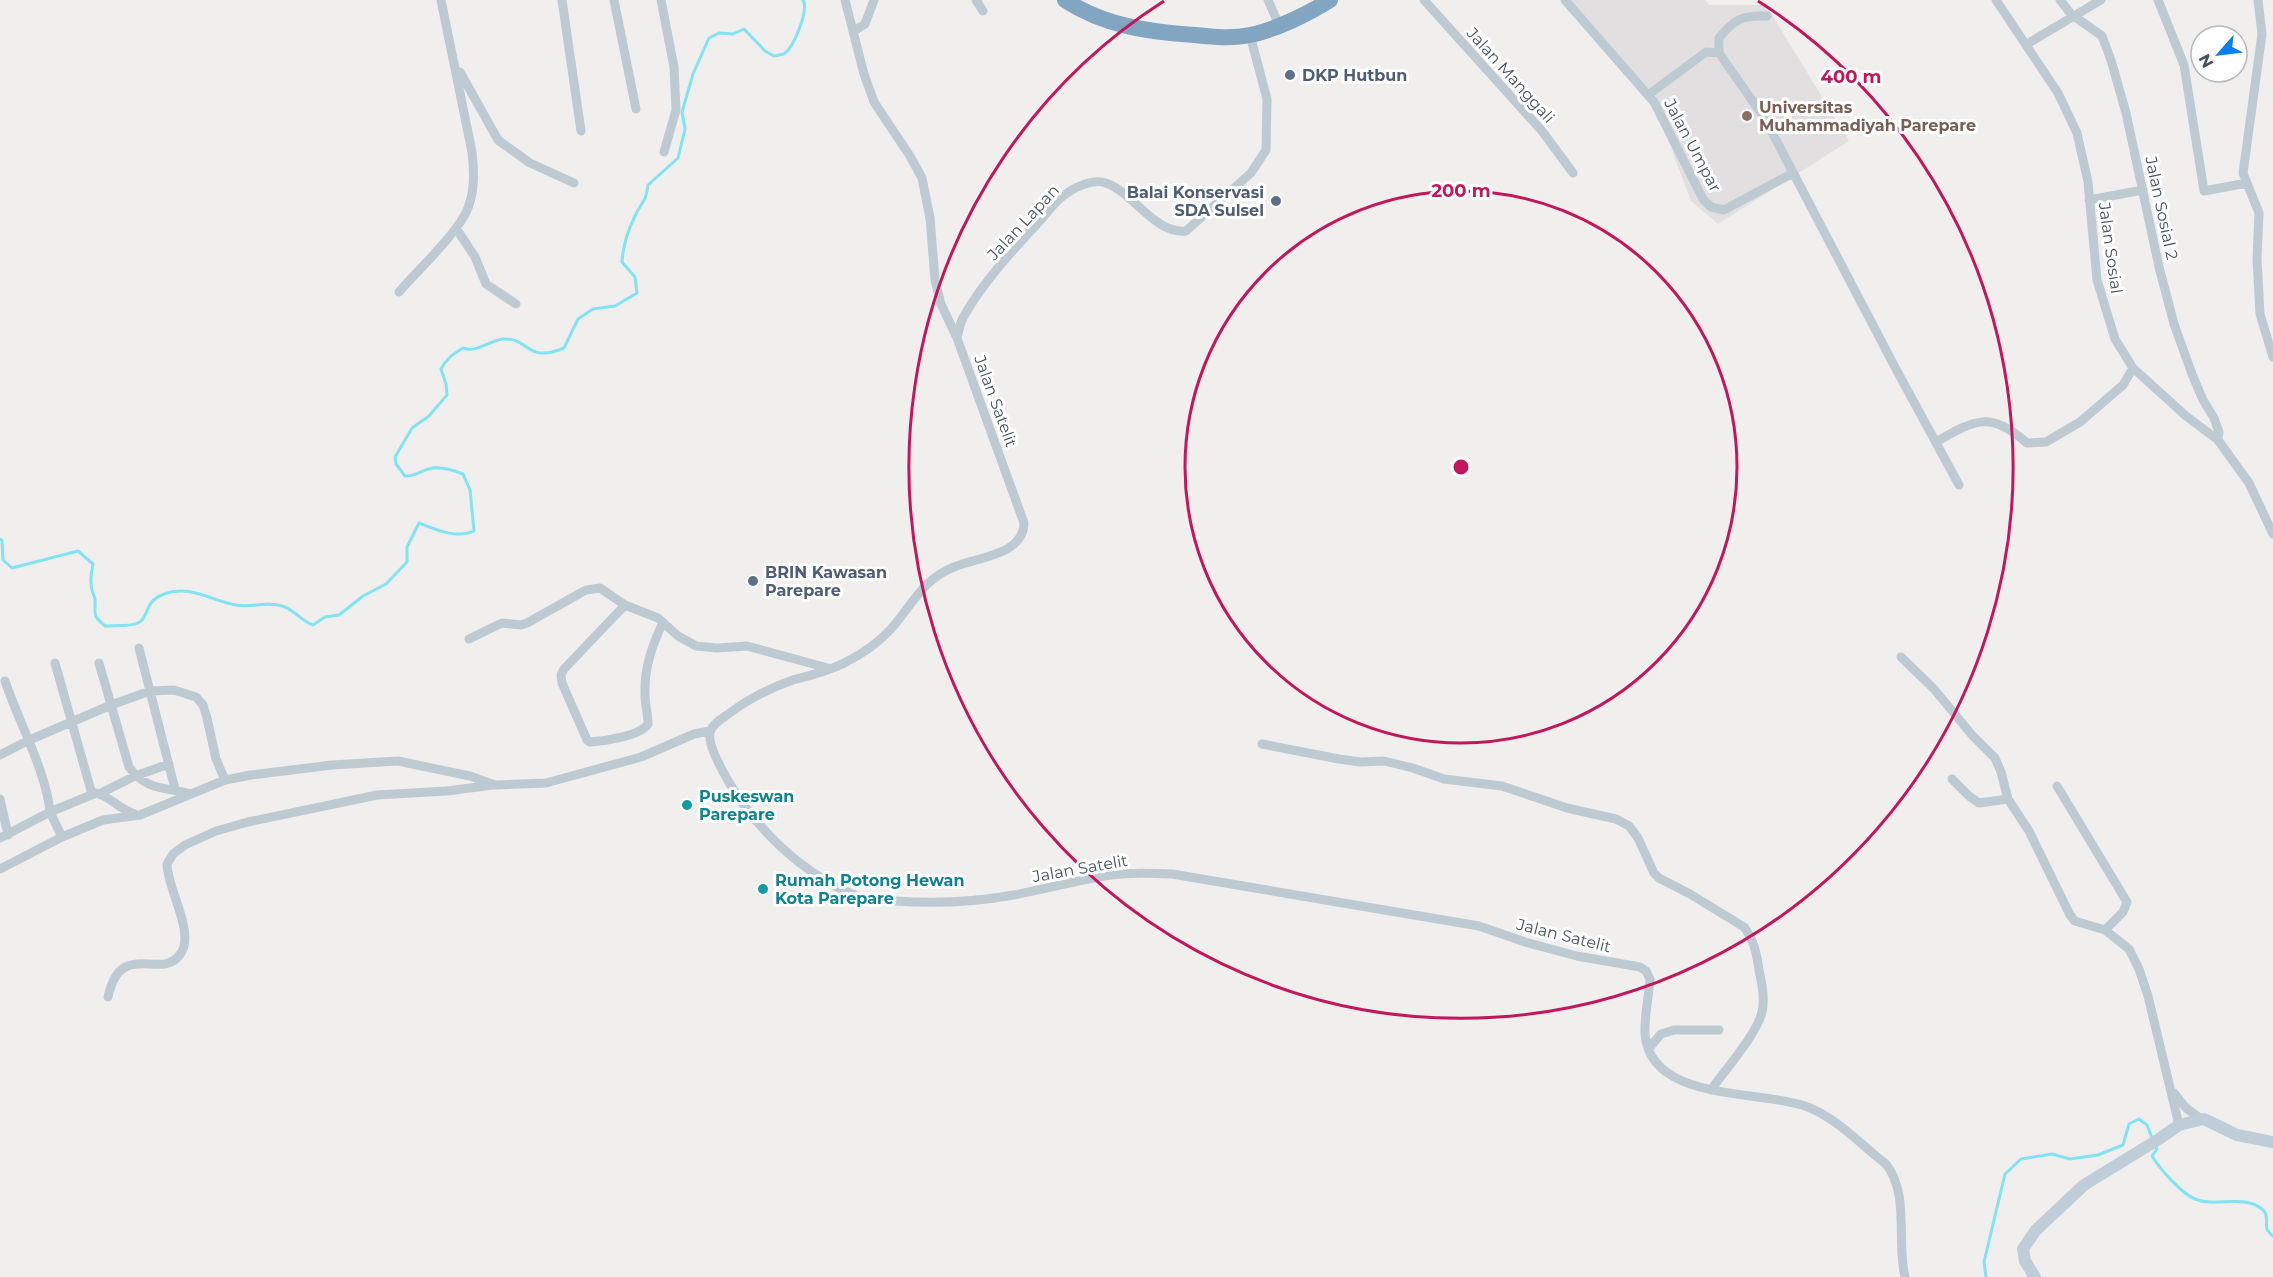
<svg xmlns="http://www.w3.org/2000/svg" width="2273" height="1277" font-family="Montserrat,sans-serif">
<rect width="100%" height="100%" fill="#f1eeee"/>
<path fill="#e2dfe0" d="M 1570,0 L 1705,0 L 1709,5 L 1766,5 L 1849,141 L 1718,224 L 1691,201 L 1650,92 Z"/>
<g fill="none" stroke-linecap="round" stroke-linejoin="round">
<path stroke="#82e3f3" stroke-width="3" d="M 0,539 L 2,540 L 3,560 L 12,568 L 78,551 L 93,564 C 91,573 90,582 92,590 C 92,592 95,597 95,599 C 96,615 91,614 105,626 C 114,625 130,627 138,623 C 150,617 143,602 164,594 C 189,584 212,601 236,605 C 251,608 267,601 282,606 C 294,609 301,621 313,625 L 325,617 L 339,615 L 363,596 L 386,584 L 407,562 L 407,547 L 419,523 C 437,530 456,539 474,531 L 470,490 L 463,474 C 453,470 444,467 433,468 C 423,469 416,477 405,476 L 396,464 L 395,457 L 412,428 L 429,416 L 447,395 L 446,384 L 441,369 C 446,359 453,354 463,348 C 477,353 488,341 503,339 C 530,337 525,364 564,348 L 578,319 L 593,309 L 615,306 L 637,293 L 635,277 L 622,262 C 623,247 628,230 635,216 C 641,202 646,203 648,185 L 678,158 L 685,129 L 682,112 L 693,74 L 709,38 L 719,33 L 733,34 L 744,29 L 765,51 L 774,56 C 775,56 783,54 784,54 C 794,47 809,10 803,0
M 2156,1147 L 2157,1149 L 2152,1156 C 2160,1169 2181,1193 2195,1199 C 2216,1208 2247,1193 2264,1211 C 2269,1217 2265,1222 2267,1229 C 2268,1232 2271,1234 2273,1236
M 1986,1277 L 1984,1262 L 2005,1174 L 2021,1159 L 2052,1154 L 2070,1159 L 2098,1155 L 2123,1145 L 2129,1124 L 2139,1119 L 2147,1125 L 2152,1138"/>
<path stroke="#becad2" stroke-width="9" d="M 562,0 L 581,131
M 614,0 L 636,109
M 661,0 L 674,67 L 676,110 L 664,152
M 845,0 L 864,74 L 874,102 L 910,156 L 922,178 L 930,218 L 935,280 L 941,304 L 957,338 L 1024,523 C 1023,556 977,557 954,567 C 923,579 912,605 891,629 C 879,642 862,654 846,662 C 830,671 811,675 793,680 C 769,688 747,700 727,715 C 721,719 712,725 710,732 C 706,748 736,795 746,808 C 774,845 814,880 859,897 C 870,901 885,901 896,901 C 936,904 974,902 1014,895 C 1046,889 1078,880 1111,875 C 1131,872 1151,873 1172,874 L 1479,926 L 1525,942 L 1577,956 L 1640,967 L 1646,971 L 1650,979 C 1649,997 1644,1016 1645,1034 C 1650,1102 1760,1090 1805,1106 C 1836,1117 1860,1144 1886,1164 C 1910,1195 1896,1241 1905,1277
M 976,0 L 983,11
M 1268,0 L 1279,25
M 1424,0 L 1542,131 L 1573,173
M 1565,0 L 1654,102 L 1703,199 L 1711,207 L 1724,210 L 1793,173
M 1996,0 L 2058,93 L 2077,133 L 2088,182 L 2097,280 L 2115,339 L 2133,368 L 2186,416 L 2218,440 L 2249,483 L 2273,534
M 2060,0 L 2071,14 L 2102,36 L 2111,60 L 2126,113 L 2159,267 L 2174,324 L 2192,374 L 2203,400 L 2214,418 L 2219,432 L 2218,440
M 2158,0 L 2184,65 L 2204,191 L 2247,183
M 2258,0 L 2262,34 L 2243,173 L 2259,213 L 2257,259 L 2260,314 L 2273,357
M 854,31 L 865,24 L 874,0
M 2027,44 L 2101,0
M 1719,53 L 1719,38 C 1734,19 1743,15 1767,16
M 460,72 L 498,140 L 530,163 L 574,183
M 1648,95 L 1706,52 L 1719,53 L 1765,119 L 1897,371 L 1959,485
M 2089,200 L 2143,190
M 456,228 L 475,257 L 486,284 L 516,304
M 399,292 C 417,271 459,232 468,208 C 475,190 474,171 472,152 L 441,0
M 957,338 C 959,330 960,322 964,316 C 983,282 1012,251 1038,223 C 1046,214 1054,203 1063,196 C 1073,188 1093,178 1106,183 C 1134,193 1154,234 1186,231 L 1251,173 L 1266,150 L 1267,99 L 1250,35
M 1936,442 C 1976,419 1990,411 2027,443 L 2046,442 L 2080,422 L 2123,385 L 2133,368
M 625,605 L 564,669 L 561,675 L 562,683 L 587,740 L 590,742 C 605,741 640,736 648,724 C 648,714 645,705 645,695 C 644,668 652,646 663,622
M 469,639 L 502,623 L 521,625 L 527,623 L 586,590 L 600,588 L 625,605 L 658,618 L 678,636 L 696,646 L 717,648 L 747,646 L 828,668
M 139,648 L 175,789
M 1901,657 L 1934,689 L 1972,735 L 1995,758 L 2001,772 L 2008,799 L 2029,831 L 2070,915 L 2075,921 L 2105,930 L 2129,949 L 2139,969 L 2148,996 L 2179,1125
M 55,663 L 92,794
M 99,663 L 129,767 C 146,791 166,787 191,794
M 5,681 C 18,720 47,774 50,812 L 96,793 C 111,797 120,810 135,814
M 1262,744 L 1339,759 L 1360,762 L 1384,761 L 1413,768 L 1444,779 L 1502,786 L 1567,808 L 1616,819 L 1629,826 L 1638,838 L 1654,873 L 1659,878 L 1690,894 L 1744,927 C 1754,940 1757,955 1759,970 C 1762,984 1765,998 1762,1012 C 1757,1034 1725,1070 1711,1090
M 0,755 L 27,741 L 111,705 L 150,691 L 174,690 L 196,697 L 203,705 L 207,718 L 216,759 L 225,780
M 1952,779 L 1969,796 L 1979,803 L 2008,799
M 2057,786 L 2127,902 L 2123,912 L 2105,930
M 99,794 L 135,776 L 169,764
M 0,799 L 8,835
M 0,838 L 50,812 L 62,837
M 0,869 L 62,837 L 103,820 L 140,815 L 225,780 L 251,775 L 332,765 L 398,761 L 470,776 L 495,785 L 546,783 L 641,757 L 694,734 L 710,731
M 108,997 C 121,937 162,983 181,953 C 195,932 167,888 167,864 L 173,854 L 185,845 L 216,831 L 248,822 L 377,795 L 447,791 L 493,785
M 1649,1048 L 1661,1034 L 1674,1030 L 1719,1030
M 2174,1093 L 2186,1108 L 2201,1119"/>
<path stroke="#bfcdd9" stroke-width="12" d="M 2035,1277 L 2025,1261 L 2023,1249 L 2036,1230 L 2084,1185 L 2159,1139 L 2179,1125 L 2204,1119 L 2237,1135 L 2273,1142"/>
<path stroke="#82a5c2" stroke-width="16" d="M 1065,0 C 1104,26 1150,32 1195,35 C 1213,37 1232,39 1250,35 C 1275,30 1308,14 1330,0"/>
</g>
<g fill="none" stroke="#c2185b" stroke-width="3">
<circle cx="1461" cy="467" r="276"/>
<path d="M1758 1A552 552 0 1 1 1164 1"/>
</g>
<g fill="#5c6f8a" stroke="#fff" stroke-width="2">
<circle cx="1290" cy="75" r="6"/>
<circle cx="1276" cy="201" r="6"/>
<circle cx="753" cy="581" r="6"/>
</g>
<circle fill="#8d6e63" stroke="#fff" stroke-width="2" cx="1747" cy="116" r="6"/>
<g fill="#0f9aa8" stroke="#fff" stroke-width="2">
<circle cx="687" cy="805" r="6"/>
<circle cx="763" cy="889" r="6"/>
</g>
<g text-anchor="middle" stroke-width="6" stroke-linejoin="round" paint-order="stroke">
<g font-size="16" font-weight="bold" fill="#4e5e75" stroke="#fff" text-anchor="start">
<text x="1302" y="81">DKP Hutbun</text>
<text x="1264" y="198" text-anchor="end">Balai Konservasi<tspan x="1264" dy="18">SDA Sulsel</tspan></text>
<text x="765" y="578">BRIN Kawasan<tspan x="765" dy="18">Parepare</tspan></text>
</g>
<g font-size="16" fill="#45535d" stroke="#fff">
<text transform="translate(1511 75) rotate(48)" y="6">Jalan Manggali</text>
<text transform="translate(1693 145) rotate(62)" y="6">Jalan Umpar</text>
<text transform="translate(2162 208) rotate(78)" y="6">Jalan Sosial 2</text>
<text transform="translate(1023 222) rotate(-47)" y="6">Jalan Lapan</text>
<text transform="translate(2111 248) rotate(82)" y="6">Jalan Sosial</text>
<text transform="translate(996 401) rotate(70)" y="6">Jalan Satelit</text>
<text transform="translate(1080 868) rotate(-10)" y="6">Jalan Satelit</text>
<text transform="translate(1564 935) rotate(14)" y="6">Jalan Satelit</text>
</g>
<g font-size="16" font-weight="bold" fill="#785e54" stroke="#fff" text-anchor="start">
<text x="1759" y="113">Universitas<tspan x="1759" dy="18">Muhammadiyah Parepare</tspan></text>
</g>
<g font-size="16" font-weight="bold" fill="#0d838f" stroke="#fff" text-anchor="start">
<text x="699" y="802">Puskeswan<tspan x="699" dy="18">Parepare</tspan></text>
<text x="775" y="886">Rumah Potong Hewan<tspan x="775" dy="18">Kota Parepare</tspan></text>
</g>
</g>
<circle cx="1461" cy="467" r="9" fill="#c2185b" stroke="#fff" stroke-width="3"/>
<g font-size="18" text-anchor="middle" font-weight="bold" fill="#c2185b" stroke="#fff" stroke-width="6" stroke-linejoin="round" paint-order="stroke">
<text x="1851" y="83">400 m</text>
<text x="1461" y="197">200 m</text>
</g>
<g transform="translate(2219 54) rotate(242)"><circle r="28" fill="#ffffff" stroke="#b5babe" stroke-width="1.5"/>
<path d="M0-4.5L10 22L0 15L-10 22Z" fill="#0a7def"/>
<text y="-9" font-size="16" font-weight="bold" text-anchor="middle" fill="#45535d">N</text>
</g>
</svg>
